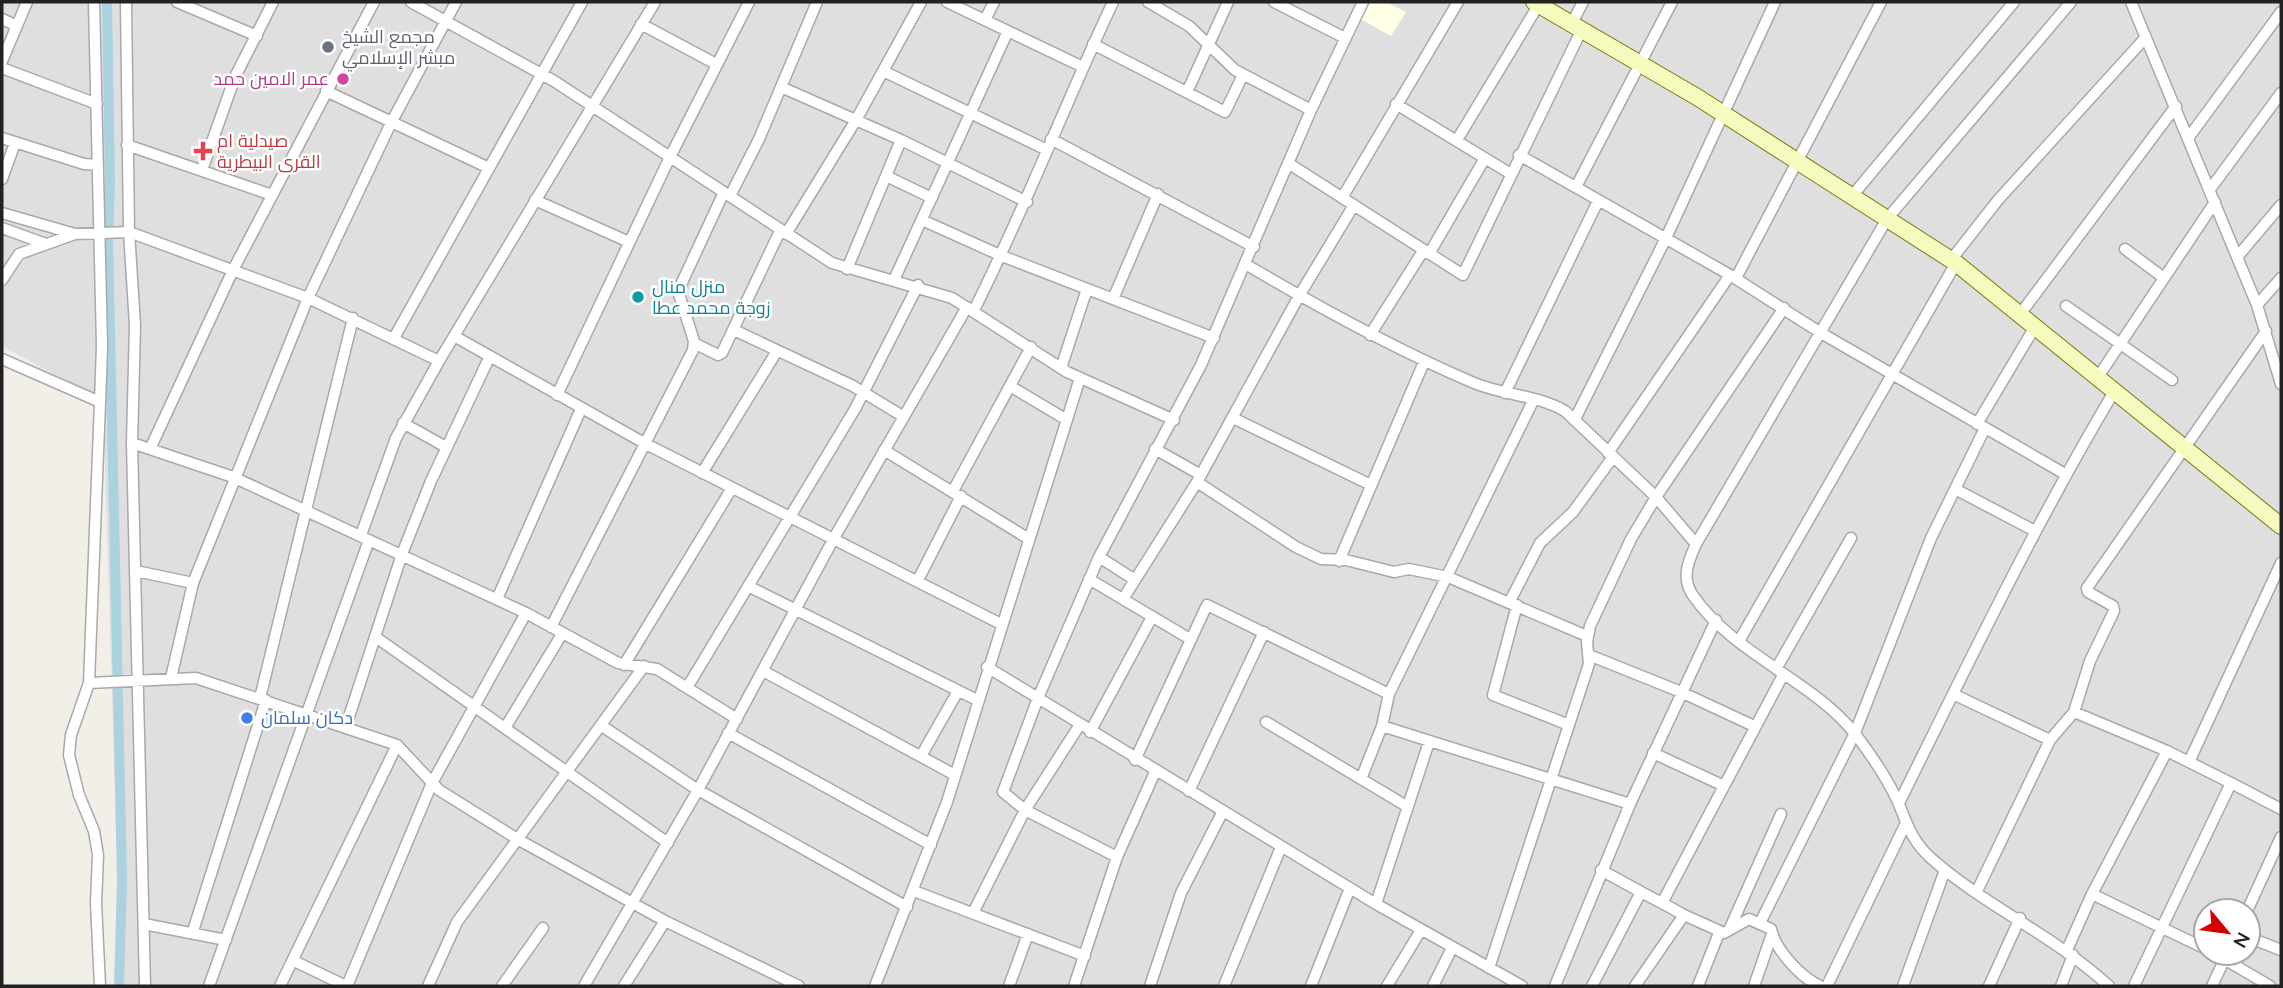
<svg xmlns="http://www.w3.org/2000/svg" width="2283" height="988" font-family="Quicksand,Cairo,sans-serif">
<rect width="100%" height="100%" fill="#f2efe9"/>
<path fill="#e0dfdf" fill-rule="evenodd" d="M 2,2 L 2281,2 L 2281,986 L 121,986 L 103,401 L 2,346 ZM 2206,911 L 2248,911 L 2248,953 L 2206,953 Z"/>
<path fill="#ffffe5" d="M 1368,2 L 1386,2 L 1406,12 L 1391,36 L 1360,19 Z"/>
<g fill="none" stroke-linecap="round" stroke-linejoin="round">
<path stroke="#aad3df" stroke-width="10" d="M 107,2 L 110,183 L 108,241 L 122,880 L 119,986"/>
<defs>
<path id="street" d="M 94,2 L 102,346 L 100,402
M 126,2 L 129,232 L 135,325 L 132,443 L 145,986
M 177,2 L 257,36
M 411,2 L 554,81 L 832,263 L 952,298 L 1067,372 L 1174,420
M 947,2 L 1083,67
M 1148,2 L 1189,26 L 1235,70 L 1311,110
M 1274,2 L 1345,38
M 1363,2 L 1311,110 L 1201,365 L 1099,557 L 1038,698 L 1376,904 L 1522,986
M 2131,2 L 2257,305 L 2281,384
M 2,19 L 17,26
M 985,20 L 994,2
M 1572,23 L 1583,2
M 641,24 L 716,64
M 1093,44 L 1225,112 L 1243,75
M 2,61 L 27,2
M 2,68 L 97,104
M 883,71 L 1047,150
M 781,87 L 901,140 L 1027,202
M 326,91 L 489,168
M 1187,92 L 1228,2
M 1396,104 L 1511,174
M 2189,137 L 2281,12
M 2,138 L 84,164 L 98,165
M 1051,139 L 1254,247
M 1457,140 L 1539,4
M 127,145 L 272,195
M 1519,155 L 1730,275 L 1821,333 L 2065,474
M 1288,163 L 1463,275 L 1582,29
M 202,170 L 235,77 L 273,2
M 886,176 L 932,198
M 2,179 L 15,143
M 1576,187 L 1672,2
M 2211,188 L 2281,93
M 730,196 L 759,139 L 817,2
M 1852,196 L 2014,2
M 1342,198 L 1458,2
M 535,200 L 629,242
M 2,213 L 75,234 L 129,232 L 308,298 L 439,361 L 655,2
M 922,220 L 1002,256 L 1214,338
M 2,228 L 46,244
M 786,234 L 856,120 L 921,2
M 2125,249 L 2164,278
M 1429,254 L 1485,158
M 2238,256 L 2281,205
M 1951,260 L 1998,200 L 2146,37
M 1247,265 C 1320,308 1395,349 1474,383 C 1503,395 1537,395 1565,411 L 1656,497 L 1696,544 C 1689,560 1681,577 1692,594 C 1733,655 1812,679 1856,735 C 1872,756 1887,778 1898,802 C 1908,826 1912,842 1933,860 C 1987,907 2053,935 2109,986
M 847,269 L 901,140
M 1736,278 L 1881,2
M 2,280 L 19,254 L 75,234
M 894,280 L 1008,31
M 1113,299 L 1158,194
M 2257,305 L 2281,278
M 2066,306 L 2172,380
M 974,310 C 1025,209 1065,104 1113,2
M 2021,313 L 2176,106
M 734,330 L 853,386 L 904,417
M 1370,335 L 1423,251
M 454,336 L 646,444 L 1001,624
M 394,338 L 582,2
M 694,343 L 718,355 L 722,353 L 780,231
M 2,359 L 100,402 L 89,683 L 196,678 L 397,745 L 439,790 L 519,840 L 665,921 L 799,986
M 1061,368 L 1087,289
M 2098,377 L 2215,202
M 1010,386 L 1067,420
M 1505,393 L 1598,201
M 557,395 L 670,157 L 749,2
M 1233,418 L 1371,485
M 1575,419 L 1666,238 L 1775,2
M 403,423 L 446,447
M 1977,424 L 2036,325
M 132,443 L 233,477 L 526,613 L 618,663 L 657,669 L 737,719
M 150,449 L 234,268 L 374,2
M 1155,449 L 1201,475
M 884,450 L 1029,539
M 1608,453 L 1730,275
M 702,473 L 777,351
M 1197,482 L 1296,547 L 1321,559 L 1346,560 L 1394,572 L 1409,569 L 1448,577 L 1587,636
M 1955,489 L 2035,531
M 953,491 L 1031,347
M 361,535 L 396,438 L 439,361
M 1696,544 L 1887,219 L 2071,2
M 1099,557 L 1135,580
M 1339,561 L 1424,362
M 136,571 L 193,583
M 1089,579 L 1190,639
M 918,580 L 961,496
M 748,586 L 977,700
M 497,599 L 581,409
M 1123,599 L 1197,482 L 1299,296 L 1354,205
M 1510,601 L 1540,543 L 1573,512 L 1613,457
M 1517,605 L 1493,695 L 1569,725
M 551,627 L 693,350 L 694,341 L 678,291 L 724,192
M 377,638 L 668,843
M 1739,641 L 1956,263
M 1589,655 L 1681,692 L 1754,726
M 624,665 L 732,488
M 987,667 L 1038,698 L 1003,792 L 1025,810 L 1117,857
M 1776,669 L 1851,538
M 763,671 L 955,775
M 171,678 L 193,583 L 308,298 L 391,123 L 456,2
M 89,683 L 71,735 L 69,755 L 79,795 L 94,831 L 98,855 L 96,903 L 100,986
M 688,686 L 855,409 L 918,285
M 1389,694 L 1382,726 L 1630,804
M 1953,694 L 2050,740
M 260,698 L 353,318
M 2074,712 L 2167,751
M 1266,722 L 1408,807
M 346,726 L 402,554 L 431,481 L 489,358
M 602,726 L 698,790 L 907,907
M 505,728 L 562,634
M 1090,732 L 1152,617
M 728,733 L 931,845
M 1653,753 L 1722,785
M 921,756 L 958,691
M 1135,760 L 1207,605 L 1389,694 L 1534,399
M 1361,779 L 1382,726
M 2231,783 L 2281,809
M 1189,791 L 1264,632
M 1899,803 C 1968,664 2035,524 2115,390
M 1601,870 L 1641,892
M 914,891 L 1085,956
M 1977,891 L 2050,740 L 2074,712 L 2090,661 L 2114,611 L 2113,606 L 2088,592 L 2087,588 L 2266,331
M 2092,894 L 2206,949
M 1376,904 L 1429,742
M 2247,911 L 2281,837
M 973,913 L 1025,810 L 1079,726
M 1684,915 L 1724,933 L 1749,919 L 1771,929 C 1775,949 1800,977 1820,986
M 1760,923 L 1855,733 L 1931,538 L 1985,428
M 144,924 L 226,940
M 1730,928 L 1781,814
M 193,931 L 266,700
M 2248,937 L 2281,950
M 2067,950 L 2092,894 L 2167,751 L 2189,762 L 2281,563
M 2214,953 L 2270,986
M 294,961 L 346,986
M 1489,968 L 1589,664 L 1587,642 L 1590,626 L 1631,539 L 1656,497 L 1784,308
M 209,986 L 369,540
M 280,986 L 397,745
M 347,986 L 432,783 L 526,613
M 428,986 L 457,922 L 644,666
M 502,986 L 543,928
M 584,986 L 698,790 L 834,538 L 967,307
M 624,986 L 665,921
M 875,986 L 947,802 L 1080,378
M 1009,986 L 1028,934
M 1074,986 L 1117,857 L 1155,772
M 1150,986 L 1181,893 L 1223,811
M 1224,986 L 1281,847
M 1311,986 L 1350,888
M 1387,986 L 1421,930
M 1433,986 L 1452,948
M 1555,986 L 1630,804 L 1716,620
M 1592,986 L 1641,892 L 1662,903 L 1783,675
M 1635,986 L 1684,915 L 1662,903
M 1698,986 L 1719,933
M 1754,986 L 1771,937
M 1827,986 L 1905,825
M 1903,986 L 1945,870
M 1989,986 L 2020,918
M 2061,986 L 2073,955
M 2134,986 L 2231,783 L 2189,762
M 2212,986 L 2227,954"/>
<path id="secondary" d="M 1534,2 L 1697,97 L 1956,263 L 2281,526"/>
</defs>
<use href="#street" stroke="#a9a9a9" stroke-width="13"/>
<use href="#secondary" stroke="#707d05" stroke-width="18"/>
<use href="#street" stroke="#fff" stroke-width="10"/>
<use href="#secondary" stroke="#f7fabf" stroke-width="16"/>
</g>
<circle fill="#6b7280" stroke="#fff" stroke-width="2.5" cx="328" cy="47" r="7"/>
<circle fill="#d1479c" stroke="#fff" stroke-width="2.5" cx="343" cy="79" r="7"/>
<path fill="#e0444e" stroke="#fff" stroke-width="2.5" d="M199.5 140.5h7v7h7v7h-7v7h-7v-7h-7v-7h7z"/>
<circle fill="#0f9aa8" stroke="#fff" stroke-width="2.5" cx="638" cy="297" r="7"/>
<circle fill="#3f7fe0" stroke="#fff" stroke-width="2.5" cx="247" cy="718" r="7"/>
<g text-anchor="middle" stroke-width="5" stroke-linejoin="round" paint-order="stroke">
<g font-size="18" fill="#5b616d" stroke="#fff" text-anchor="start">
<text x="342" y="43">مجمع الشيخ<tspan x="342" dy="21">مبشر الإسلامي</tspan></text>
</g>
<g font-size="18" fill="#b23c85" stroke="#fff" text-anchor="end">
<text x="329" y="85">عمر الامين حمد</text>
</g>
<g font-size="18" fill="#be3a42" stroke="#fff" text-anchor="start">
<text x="217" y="147">صيدلية ام<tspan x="217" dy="21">القرى البيطرية</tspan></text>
</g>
<g font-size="18" fill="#0d838f" stroke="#fff" text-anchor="start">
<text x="652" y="293">منزل منال<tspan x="652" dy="21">زوجة محمد عطا</tspan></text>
</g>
<g font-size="18" fill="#366cbe" stroke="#fff" text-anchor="start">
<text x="261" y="724">دكان سلمان</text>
</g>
</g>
<rect width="2283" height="988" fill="none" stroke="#222222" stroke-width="7"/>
<g transform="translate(2227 932) rotate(119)"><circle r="33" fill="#ffffff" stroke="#a7a7a7" stroke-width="2"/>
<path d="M0-5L12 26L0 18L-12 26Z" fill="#d40000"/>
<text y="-10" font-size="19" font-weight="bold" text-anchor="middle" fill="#222222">N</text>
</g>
</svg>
